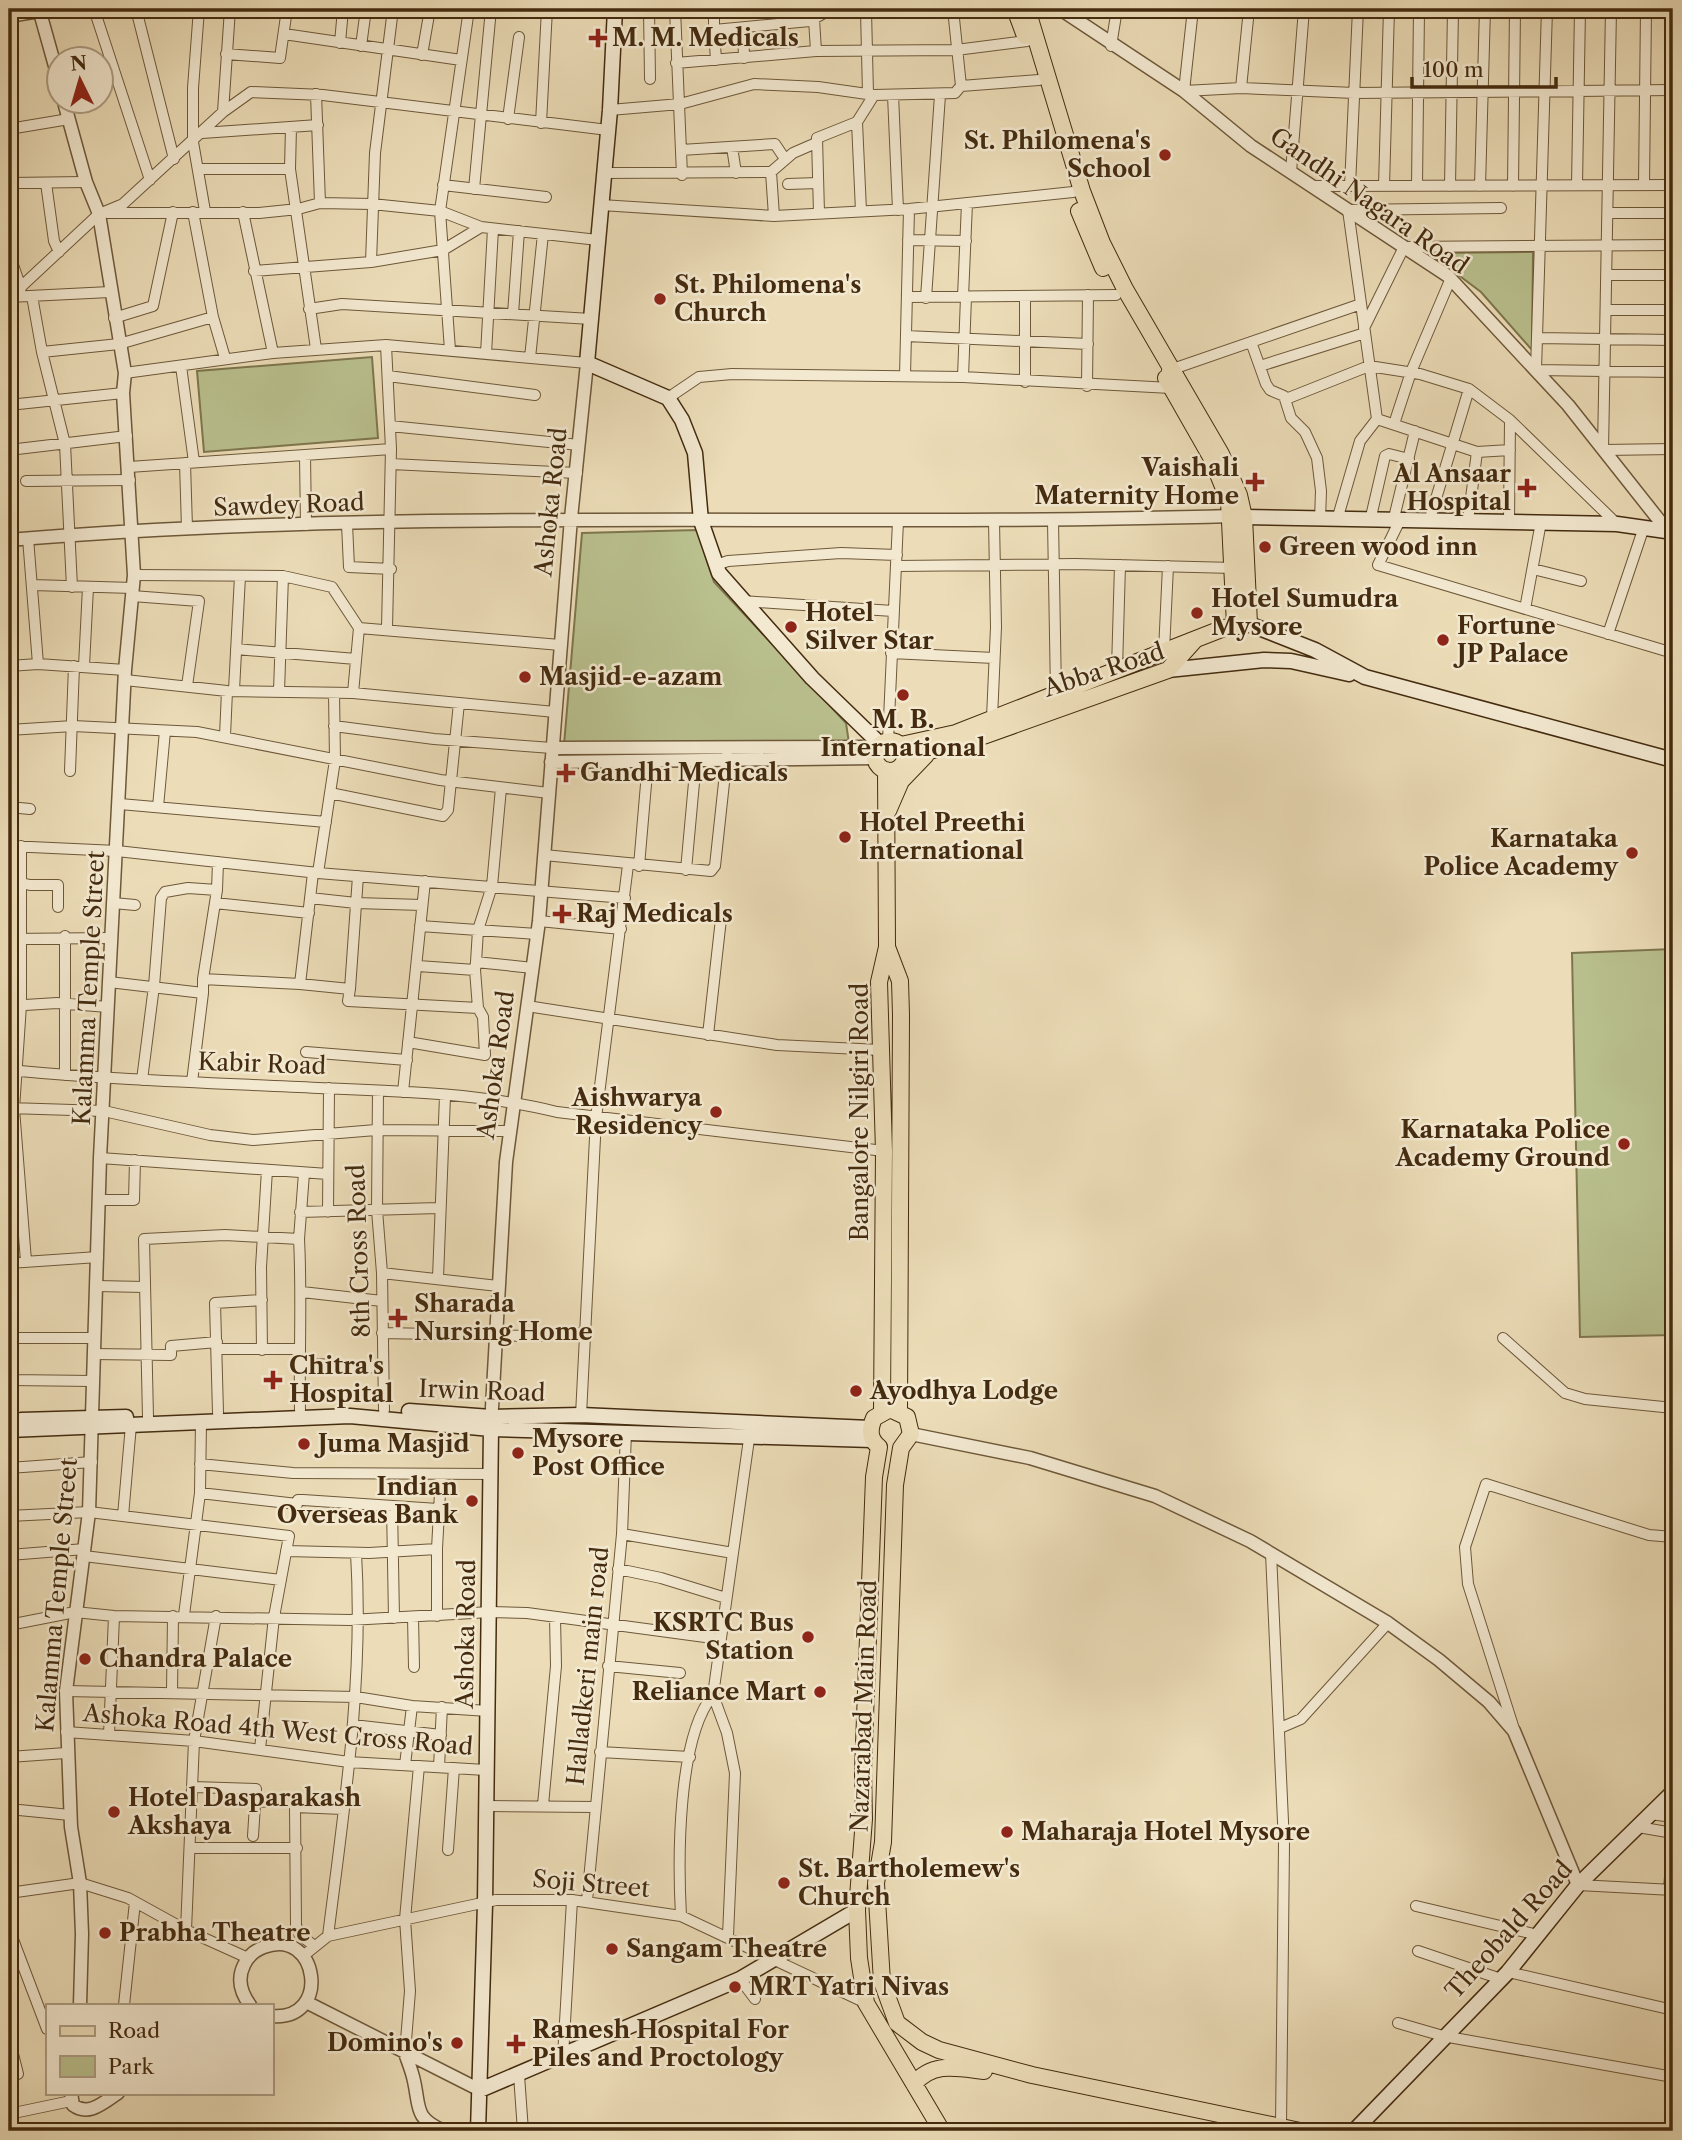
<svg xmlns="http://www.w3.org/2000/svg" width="1682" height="2140" font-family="'Libre Caslon Text',serif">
<rect width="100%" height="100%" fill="#ecddb8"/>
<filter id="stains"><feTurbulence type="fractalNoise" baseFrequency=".00286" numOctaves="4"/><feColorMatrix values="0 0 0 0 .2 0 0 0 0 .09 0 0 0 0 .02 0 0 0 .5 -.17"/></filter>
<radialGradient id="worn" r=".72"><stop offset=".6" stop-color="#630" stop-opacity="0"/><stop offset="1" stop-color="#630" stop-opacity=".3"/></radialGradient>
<path fill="#b9c08e" stroke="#7e764e" stroke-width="2" d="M 1533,252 L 1532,350 L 1481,292 L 1429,253 Z
M 372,357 L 378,438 L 204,452 L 197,371 Z
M 697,530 L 714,582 L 846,723 L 849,743 L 564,745 L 582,533 Z
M 1673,949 L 1673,1335 L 1580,1337 L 1572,953 Z"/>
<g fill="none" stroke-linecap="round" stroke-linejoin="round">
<defs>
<path id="minor" d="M 94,9 L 150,180
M 136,9 L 174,159
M 199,9 L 193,88 L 193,142 L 205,211
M 649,9 L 650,79
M 675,9 L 682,175
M 714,9 L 714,30 L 810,21 L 826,12 L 954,9
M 953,9 L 961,86
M 1193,9 L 1184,91 L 1241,88 L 1354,93 L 1673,90
M 1547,9 L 1536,370 L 1673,372
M 1611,9 L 1603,450 L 1673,449
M 866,11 L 868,94
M 814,19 L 816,51
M 743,28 L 744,58
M 714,30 L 716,60
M 284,34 L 461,60
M 340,43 L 343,9
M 361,46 L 366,9
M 1111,46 L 1117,9
M 226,54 L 280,58 L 287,9
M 422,55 L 430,9
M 676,63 L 816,51 L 956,50 L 1027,41
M 1241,88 L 1249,9
M 316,94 L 320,203
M 893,95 L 898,210
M 610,110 L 680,104 L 754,84 L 818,87 L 874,95 L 955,93 L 961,86 L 1039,80
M 223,112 L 230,9
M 508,119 L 519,37
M 857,122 L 861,211
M 541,123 L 547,9
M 291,127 L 290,169 L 316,349
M 9,129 L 69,119
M 202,133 L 318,125
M 732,147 L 736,173
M 681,150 L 775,144 L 785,159
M 198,169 L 290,169
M 771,172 L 774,216
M 1291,172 L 1304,9
M 604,173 L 771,172 L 793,153 L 816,143
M 9,183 L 86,182
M 46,183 L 54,241 L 59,252
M 788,184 L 818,183
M 443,185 L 546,197
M 1577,185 L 1580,9
M 1644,185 L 1646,9
M 1313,186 L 1673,185
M 1350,186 L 1358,9
M 1384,186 L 1389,9
M 1417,186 L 1419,9
M 1450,186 L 1453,9
M 1480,186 L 1485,9
M 1513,186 L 1515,9
M 474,189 L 491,9
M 601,205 L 774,216 L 909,209 L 1073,192
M 193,212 L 213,317 L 225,358
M 243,212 L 273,353
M 107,213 L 259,213 L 298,209 L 320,203 L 372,204 L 440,211 L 481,227 L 598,240
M 819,213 L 817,138 L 857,122 L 874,95
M 1609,213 L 1673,213
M 9,235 L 13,265 L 21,288
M 908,240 L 966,241
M 371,262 L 375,153 L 393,9
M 254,271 L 371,262 L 443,250 L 481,227
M 1607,275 L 1673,275
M 32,296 L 42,352 L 65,444 L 72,587
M 9,297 L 110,292
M 907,297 L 1116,295
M 963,297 L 967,203
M 9,298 L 99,214 L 123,204 L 223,112 L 251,92 L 323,95 L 608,130
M 926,298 L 940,95
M 309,309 L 342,304 L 591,319
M 1606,310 L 1673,310
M 513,314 L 519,231
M 114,318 L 153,306 L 173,212
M 1364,328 L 1404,247 L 1673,245
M 906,336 L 1088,344
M 1537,338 L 1673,340
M 1251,342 L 1266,384 L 1270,390 L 1284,396 L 1291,418 L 1305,432 L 1317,458 L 1321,491 L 1320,520
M 386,345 L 391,449 L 387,628
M 450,350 L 440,211 L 469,9
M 42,352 L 119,344 L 213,317
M 486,354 L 493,229
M 530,358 L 543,234
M 181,366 L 194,462
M 1260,366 L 1365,333
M 1167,371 L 1361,304
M 125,373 L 273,353 L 386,345 L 587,363
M 388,376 L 535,395
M 905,376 L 909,209
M 963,377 L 966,297
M 1025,382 L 1025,296
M 1087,386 L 1088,295
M 668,398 L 699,377 L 732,374 L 963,377 L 1171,388
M 1286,399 L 1369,366 L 1420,374 L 1469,389 L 1510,420 L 1617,524
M 9,405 L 123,393
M 1377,419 L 1477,452 L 1510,450
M 1394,424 L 1411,372 L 1451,278
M 390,426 L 579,445
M 9,450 L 127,436
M 305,455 L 306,525
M 185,463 L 187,528
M 391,464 L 577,473
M 129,467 L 391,449
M 26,481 L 130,480
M 1337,520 L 1360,441 L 1377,419 L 1348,210 L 1501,208
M 1053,521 L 1056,693
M 1370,521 L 1385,456 L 1389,454 L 1409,459
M 1468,521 L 1477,452
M 1509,521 L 1510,420
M 1393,522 L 1415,431
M 1399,522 L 1378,565 L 1673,653
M 1429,522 L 1469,389
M 347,524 L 349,567 L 391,569
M 28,538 L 38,664
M 716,565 L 728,561 L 841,553 L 897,555
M 897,566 L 1075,564 L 1234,568
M 1533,569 L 1581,581
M 134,575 L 283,576 L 332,587 L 359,628 L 353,693
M 32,585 L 133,588
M 132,596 L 199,601 L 187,686
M 742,601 L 893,611
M 1525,609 L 1541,522
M 359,628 L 560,645
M 1608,634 L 1644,527
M 236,649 L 356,659
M 1164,651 L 1168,566
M 891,653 L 994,658
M 9,666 L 38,664 L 125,670
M 84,666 L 88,587
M 1117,669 L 1120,565
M 125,680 L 227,691 L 353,693 L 555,712
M 234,690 L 240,576
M 279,691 L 283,576
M 992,718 L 996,627 L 994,521
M 334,726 L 434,739 L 552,748
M 9,730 L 73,726 L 197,732 L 440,780 L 549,793
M 225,736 L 227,691
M 888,741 L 898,521
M 70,771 L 74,666
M 330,793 L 443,816 L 448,810 L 459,703
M 120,804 L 326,822
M 9,807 L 30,809
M 158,807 L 165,731
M 9,846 L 117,851 L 318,873 L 625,898
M 21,846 L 21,1005 L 14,1109 L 26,1261
M 544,855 L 711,871 L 715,866 L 727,755
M 639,866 L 648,761
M 686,870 L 696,761
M 318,873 L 335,760 L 334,693
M 9,880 L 30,885 L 58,885 L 58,907
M 310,898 L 356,903 L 422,905
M 113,903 L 135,905
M 215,903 L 309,913
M 539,921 L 621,929
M 420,926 L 537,934
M 9,939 L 111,938
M 476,962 L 478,930 L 492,886 L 501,788
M 418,966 L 475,970 L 476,962 L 533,968
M 475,970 L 478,1008
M 203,979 L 217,890 L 218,862
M 109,982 L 203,993 L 192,1082
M 300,984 L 350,989 L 358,876
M 350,989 L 348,1001 L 478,1008 L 483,1017 L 485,1055 L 408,1042
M 203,993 L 203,979 L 300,984 L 313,873
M 9,1006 L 57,1003 L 108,1007
M 527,1006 L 777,1045 L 880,1050
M 708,1035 L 721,919
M 306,1052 L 407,1060
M 9,1070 C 112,1080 215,1083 318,1088 C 398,1091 480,1093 557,1112 L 884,1151
M 65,1075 L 65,936
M 142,1080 L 154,986 L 161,898 L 165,892 L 188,888 L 217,890
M 378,1091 L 377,1210 L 382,1273 L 384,1410
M 403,1092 L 425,881
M 9,1108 L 104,1111 L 210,1135 L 253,1140 L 376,1130 L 509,1131
M 100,1158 L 328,1174
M 98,1200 L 134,1200 L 135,1160
M 300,1212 L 438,1208
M 328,1212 L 329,1088
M 299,1239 C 302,1296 299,1353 300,1410
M 9,1263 L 98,1257
M 382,1273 L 498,1286
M 438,1278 L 445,1096
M 96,1286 L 145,1287
M 302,1292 L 382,1301
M 382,1333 L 529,1336 L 585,1333
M 9,1338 L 94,1338
M 1503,1338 L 1565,1393 L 1585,1399 L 1673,1408
M 217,1349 L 299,1349
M 262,1350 L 261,1267 L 267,1170
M 9,1351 L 11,1380 L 92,1381
M 93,1354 L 171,1355 L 171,1346 L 217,1342
M 299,1363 L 383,1368
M 218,1413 L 215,1303 L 262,1300
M 581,1415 L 596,1118 L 628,865
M 148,1417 L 144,1239 L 225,1235 L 299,1239 L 304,1173
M 200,1464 L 293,1473 L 491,1474
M 9,1468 L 92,1462
M 200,1493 L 297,1504 L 298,1500 L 303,1500 L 438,1509
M 392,1506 L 394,1618
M 9,1516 L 89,1512 L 289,1536 L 274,1617 L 260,1749
M 123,1516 L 131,1425
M 622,1534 L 733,1553
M 437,1549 L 441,1474
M 286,1551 L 369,1553 L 437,1549 L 437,1616
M 1271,1553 L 1284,1844 L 1281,2127
M 9,1555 L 85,1549
M 84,1556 L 281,1580
M 618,1569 L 661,1578 L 726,1598
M 184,1615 L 200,1493 L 201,1421
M 413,1617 L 414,1667
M 9,1625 L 75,1612 L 114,1616 L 350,1620 L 490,1612 L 527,1613 L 720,1639
M 608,1666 L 680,1673
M 66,1691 L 356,1697 L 412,1706 L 488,1711
M 172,1691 L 173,1616
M 353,1725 L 441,1735
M 1280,1728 L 1301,1719 L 1388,1623
M 1514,1729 L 1468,1584 L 1465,1547 L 1486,1484 L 1649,1535 L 1673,1537
M 66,1732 L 194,1741 L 349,1762 L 486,1770
M 109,1735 L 114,1616
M 600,1752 L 690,1757
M 9,1757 L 66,1753
M 405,1765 L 412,1706
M 439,1767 L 442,1707
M 193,1787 L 256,1789 L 253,1836
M 255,1802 L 277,1801
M 543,1805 L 556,1666 L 555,1617
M 486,1806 L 595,1807
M 9,1809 L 70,1815
M 1650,1814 L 1673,1817
M 1638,1827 L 1673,1833
M 191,1848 L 297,1848
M 448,1850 L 454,1768
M 1578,1885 L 1673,1890
M 1669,1890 L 1673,1839
M 9,1893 L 80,1883 L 128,1898 L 186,1930 L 248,1958
M 587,1901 L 622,1534 L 626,1433
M 1416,1906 L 1538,1935
M 681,1916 C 678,1861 677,1738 713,1695
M 9,1929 L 47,2029
M 186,1930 L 194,1741 L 216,1616
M 328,1936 C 344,1809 364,1681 356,1553
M 728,1936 L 735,1773 L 727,1733 L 713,1695 L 750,1432
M 313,1945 L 299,1934 L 296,1925 L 295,1807 L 343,1809
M 1418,1951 L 1501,1979
M 303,1956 L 328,1936 L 496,1900 L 572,1900 L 681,1916 L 866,2003
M 9,1961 L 20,1958
M 1508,1972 L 1673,2010
M 740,1979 L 755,1999
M 124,2005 L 135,1902
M 1398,2023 L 1443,2036 L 1673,2077
M 9,2038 L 18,2074
M 405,2053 L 410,1991 L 405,1919 L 419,1766
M 563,2057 L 572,1900
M 519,2075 L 523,2131
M 9,2114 L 71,2101"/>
<path id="tertiary" d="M 39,9 L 60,84
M 1060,9 L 1184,91 L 1251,146 L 1448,276 L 1568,405 L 1670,534
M 9,16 L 51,9
M 64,102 L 86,182 L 99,214 L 125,373 L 123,393 L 134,575 L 125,670 L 100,1158 L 89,1512 L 66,1691 L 71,1827 L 80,1883 L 82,1934 L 80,2005
M 9,540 C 415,506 824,528 1232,516
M 552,748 L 878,747
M 551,762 L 875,758
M 491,1425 L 506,1162 L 539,921 L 571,518 L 587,363
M 911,1434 L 1030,1458 L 1155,1496 L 1250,1541 L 1388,1623 L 1439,1660 L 1489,1702 L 1514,1731 L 1578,1885
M 306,2002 L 480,2090
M 250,2005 C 241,1993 237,1979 244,1965 C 248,1956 256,1950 264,1947 C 318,1926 333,2022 271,2016
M 405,2053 C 408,2062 412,2071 414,2081 C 420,2108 414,2118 444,2131
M 71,2093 L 73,2105 C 89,2117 104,2102 118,2093"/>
<path id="secondary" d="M 615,9 L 610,110 L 587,363 L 668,398 L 682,420 L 695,453 L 701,521 L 719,573 L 812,678 L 880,744
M 1244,517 L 1617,524 L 1673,532
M 1249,624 L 1315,650 L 1365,677 L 1673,760
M 1168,670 L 1264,660 L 1291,661 L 1349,674
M 409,1411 L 491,1417 L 581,1415 L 870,1428
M 21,1420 L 126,1417
M 9,1430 L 350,1416 L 491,1429 L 872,1440
M 480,2090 L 740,1979 L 857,1910
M 478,2131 L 485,1904 L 491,1429
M 1354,2131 L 1508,1972 L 1578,1885 L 1673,1792"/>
<path id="primary" d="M 1015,9 L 1025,36
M 1079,211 L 1103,268
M 1166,378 L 1211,457 L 1229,501 L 1235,625
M875 756a15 15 0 1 1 30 0a15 15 0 1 1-30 0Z
M 901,745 L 956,733 L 1224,628 L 1249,624 L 1244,517 L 1239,495 L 1221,454 L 1125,289 L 1102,243 L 1082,191 L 1027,9
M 905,758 L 986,735 L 1168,670 L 1194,641
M 888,811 L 901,781 L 926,755
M 887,947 L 900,981 L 901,1015 L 899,1411
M 882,1411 L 884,1151 L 879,982 L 887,947 L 886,770
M 914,2084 C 933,2061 958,2068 984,2071
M 942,2131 L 866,2003 L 859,1958 L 857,1910 L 864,1819 L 863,1771 L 874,1477 L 879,1447 C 869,1439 869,1430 874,1418 L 890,1409 L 907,1417 L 911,1434 L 901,1448 L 895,1485 L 883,1842 L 876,1883 L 882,1982 L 897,2023 L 922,2042 L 939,2050 L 1032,2075 L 1300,2131"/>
</defs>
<use href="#minor" stroke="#6e5839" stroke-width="12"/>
<use href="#tertiary" stroke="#6e5839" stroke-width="15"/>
<use href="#secondary" stroke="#442b0f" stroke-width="17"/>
<use href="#primary" stroke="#442b0f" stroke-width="18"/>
<use href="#minor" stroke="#f3e9d1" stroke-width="10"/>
<use href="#tertiary" stroke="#f3e9d1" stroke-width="12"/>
<use href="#secondary" stroke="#f3e9d1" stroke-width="14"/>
<use href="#primary" stroke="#ecddb8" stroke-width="16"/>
</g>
<g fill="#8f2418" stroke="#f3e9d1" stroke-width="2.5">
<path d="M594.5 27.5h7v7h7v7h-7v7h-7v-7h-7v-7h7z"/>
<circle cx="1165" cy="155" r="7"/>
<circle cx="660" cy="299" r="7"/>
<path d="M1251.5 471.5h7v7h7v7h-7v7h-7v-7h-7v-7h7z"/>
<path d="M1523.5 477.5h7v7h7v7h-7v7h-7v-7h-7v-7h7z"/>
<circle cx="1265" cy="547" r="7"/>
<circle cx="1197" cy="613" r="7"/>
<circle cx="791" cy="627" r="7"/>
<circle cx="1443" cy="640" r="7"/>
<circle cx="525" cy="677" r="7"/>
<circle cx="903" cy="695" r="7"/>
<path d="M562.5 762.5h7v7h7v7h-7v7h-7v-7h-7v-7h7z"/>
<circle cx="845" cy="837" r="7"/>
<circle cx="1632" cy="853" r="7"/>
<path d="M558.5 903.5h7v7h7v7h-7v7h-7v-7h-7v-7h7z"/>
<circle cx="716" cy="1112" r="7"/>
<circle cx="1624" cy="1144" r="7"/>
<path d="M394.5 1307.5h7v7h7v7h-7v7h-7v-7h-7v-7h7z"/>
<path d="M269.5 1369.5h7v7h7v7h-7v7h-7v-7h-7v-7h7z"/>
<circle cx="856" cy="1391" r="7"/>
<circle cx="304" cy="1444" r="7"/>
<circle cx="518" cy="1453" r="7"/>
<circle cx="472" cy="1501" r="7"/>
<circle cx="808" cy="1637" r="7"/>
<circle cx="85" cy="1659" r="7"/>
<circle cx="820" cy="1692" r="7"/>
<circle cx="114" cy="1812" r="7"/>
<circle cx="1007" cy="1832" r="7"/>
<circle cx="784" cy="1883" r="7"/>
<circle cx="105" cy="1933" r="7"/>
<circle cx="612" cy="1949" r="7"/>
<circle cx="735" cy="1987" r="7"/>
<circle cx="457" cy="2043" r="7"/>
<path d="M512.5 2033.5h7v7h7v7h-7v7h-7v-7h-7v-7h7z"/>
</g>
<g text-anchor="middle" stroke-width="5" stroke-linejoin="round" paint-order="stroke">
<g font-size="24" font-weight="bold" fill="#442b0f" stroke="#f3e9d1" text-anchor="start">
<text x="612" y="46">M. M. Medicals</text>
<text x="1151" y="149" text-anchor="end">St. Philomena's<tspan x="1151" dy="28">School</tspan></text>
<text x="674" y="293">St. Philomena's<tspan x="674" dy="28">Church</tspan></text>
<text x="1239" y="476" text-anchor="end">Vaishali<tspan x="1239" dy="28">Maternity Home</tspan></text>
<text x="1511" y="482" text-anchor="end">Al Ansaar<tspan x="1511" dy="28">Hospital</tspan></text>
<text x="1279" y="555">Green wood inn</text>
<text x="1211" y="607">Hotel Sumudra<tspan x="1211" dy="28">Mysore</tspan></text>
<text x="805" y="621">Hotel<tspan x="805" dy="28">Silver Star</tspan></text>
<text x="1457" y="634">Fortune<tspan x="1457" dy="28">JP Palace</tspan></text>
<text x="539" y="685">Masjid-e-azam</text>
<text x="903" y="728" text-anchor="middle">M. B.<tspan x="903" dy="28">International</tspan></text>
<text x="580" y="781">Gandhi Medicals</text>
<text x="859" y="831">Hotel Preethi<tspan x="859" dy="28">International</tspan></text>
<text x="1618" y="847" text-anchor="end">Karnataka<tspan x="1618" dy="28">Police Academy</tspan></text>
<text x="576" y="922">Raj Medicals</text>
<text x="702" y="1106" text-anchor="end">Aishwarya<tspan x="702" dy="28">Residency</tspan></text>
<text x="1610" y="1138" text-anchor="end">Karnataka Police<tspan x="1610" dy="28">Academy Ground</tspan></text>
<text x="414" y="1312">Sharada<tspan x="414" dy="28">Nursing Home</tspan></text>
<text x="289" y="1374">Chitra's<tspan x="289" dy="28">Hospital</tspan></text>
<text x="870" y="1399">Ayodhya Lodge</text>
<text x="532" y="1447">Mysore<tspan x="532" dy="28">Post Office</tspan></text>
<text x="318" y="1452">Juma Masjid</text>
<text x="458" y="1495" text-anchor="end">Indian<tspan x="458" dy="28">Overseas Bank</tspan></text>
<text x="794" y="1631" text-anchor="end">KSRTC Bus<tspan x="794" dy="28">Station</tspan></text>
<text x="99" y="1667">Chandra Palace</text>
<text x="806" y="1700" text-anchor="end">Reliance Mart</text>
<text x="128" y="1806">Hotel Dasparakash<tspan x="128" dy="28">Akshaya</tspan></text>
<text x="1021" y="1840">Maharaja Hotel Mysore</text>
<text x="798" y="1877">St. Bartholemew's<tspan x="798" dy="28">Church</tspan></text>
<text x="119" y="1941">Prabha Theatre</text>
<text x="626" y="1957">Sangam Theatre</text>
<text x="749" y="1995">MRT Yatri Nivas</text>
<text x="532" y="2038">Ramesh Hospital For<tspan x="532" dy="28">Piles and Proctology</tspan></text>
<text x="443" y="2051" text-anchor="end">Domino's</text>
</g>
<g font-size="24" fill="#442b0f" stroke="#f3e9d1">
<text transform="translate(1369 201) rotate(35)" y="8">Gandhi Nagara Road</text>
<text transform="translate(551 502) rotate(-84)" y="8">Ashoka Road</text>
<text transform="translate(289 505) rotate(-2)" y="8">Sawdey Road</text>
<text transform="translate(1104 670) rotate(-18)" y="8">Abba Road</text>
<text transform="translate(89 988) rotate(-87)" y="8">Kalamma Temple Street</text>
<text transform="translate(262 1064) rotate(2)" y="8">Kabir Road</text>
<text transform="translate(496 1065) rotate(-82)" y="8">Ashoka Road</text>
<text transform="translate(860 1112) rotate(-90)" y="8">Bangalore Nilgiri Road</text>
<text transform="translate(359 1251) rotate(-92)" y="8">8th Cross Road</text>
<text transform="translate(482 1391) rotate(2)" y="8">Irwin Road</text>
<text transform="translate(57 1595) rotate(-85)" y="8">Kalamma Temple Street</text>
<text transform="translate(466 1634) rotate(-89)" y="8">Ashoka Road</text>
<text transform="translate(588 1666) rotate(-84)" y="8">Halladkeri main road</text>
<text transform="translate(864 1706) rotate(-88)" y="8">Nazarabad Main Road</text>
<text transform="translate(278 1730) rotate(5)" y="8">Ashoka Road 4th West Cross Road</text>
<text transform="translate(591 1884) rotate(5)" y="8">Soji Street</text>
<text transform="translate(1509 1930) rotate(-48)" y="8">Theobald Road</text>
</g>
</g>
<rect width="1682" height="2140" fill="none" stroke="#ecddb8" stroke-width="35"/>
<rect x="10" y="10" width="1661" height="2119" fill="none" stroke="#442b0f" stroke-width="3.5"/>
<rect x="18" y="18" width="1647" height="2105" fill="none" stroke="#442b0f" stroke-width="2"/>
<rect x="46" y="2004" width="228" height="91" fill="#f3e9d1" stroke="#ad9d83" stroke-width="2"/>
<rect x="60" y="2026" width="35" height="10" fill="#ecddb8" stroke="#ad9d83" stroke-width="2"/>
<text x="108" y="2038" font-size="21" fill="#442b0f">Road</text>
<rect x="60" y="2056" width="35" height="21" fill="#b9c08e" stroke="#ad9d83" stroke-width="2"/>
<text x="108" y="2074" font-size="21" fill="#442b0f">Park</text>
<g transform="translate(80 80) rotate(355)"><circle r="33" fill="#f3e9d1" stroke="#ad9d83" stroke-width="2"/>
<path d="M0-5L12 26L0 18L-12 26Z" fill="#8f2418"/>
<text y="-10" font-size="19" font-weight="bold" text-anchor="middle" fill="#442b0f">N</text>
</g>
<path d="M1412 77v10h144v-10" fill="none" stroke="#442b0f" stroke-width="3.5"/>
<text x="1423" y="77" font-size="21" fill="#442b0f" stroke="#f3e9d1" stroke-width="5" paint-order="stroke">100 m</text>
<rect width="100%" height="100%" filter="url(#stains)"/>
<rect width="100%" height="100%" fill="url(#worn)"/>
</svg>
